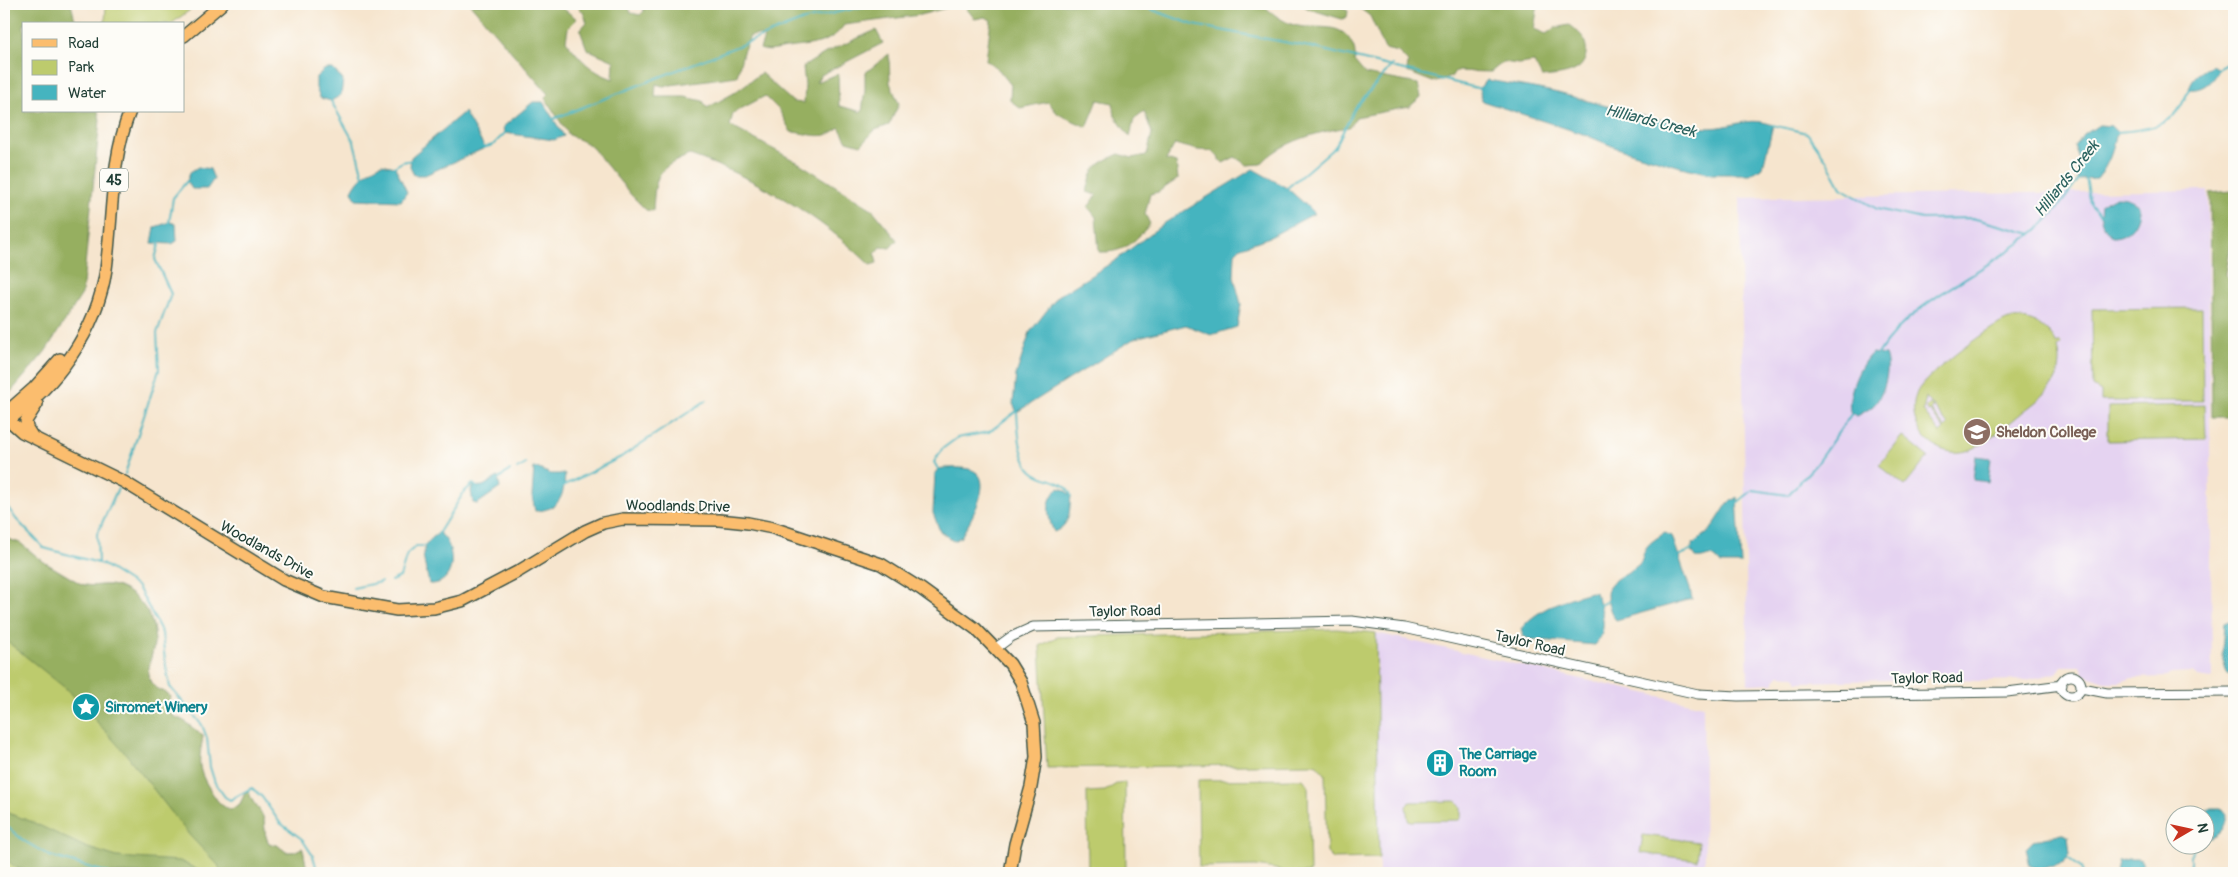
<svg xmlns="http://www.w3.org/2000/svg" width="2238" height="877" font-family="Pangolin,sans-serif">
<rect width="100%" height="100%" fill="#fdfcf7"/>
<filter id="ink" filterUnits="userSpaceOnUse"><feTurbulence type="fractalNoise" baseFrequency=".02" numOctaves="2"/><feDisplacementMap in="SourceGraphic" scale="10" xChannelSelector="R" yChannelSelector="G"/><feConvolveMatrix kernelMatrix="1 2 1 2 8 2 1 2 1" color-interpolation-filters="sRGB"/></filter>
<filter id="wash" filterUnits="userSpaceOnUse"><feTurbulence type="fractalNoise" baseFrequency=".0096" numOctaves="4" result="noise"/><feDisplacementMap in="SourceGraphic" scale="20" xChannelSelector="R" yChannelSelector="G"/><feGaussianBlur stdDeviation="1.12" result="paint"/><feColorMatrix in="noise" values="0 0 0 0 0 0 0 0 0 0 0 0 0 0 0 0 0 1.4 0 .05"/><feComposite in="paint" operator="in"/></filter>
<g filter="url(#wash)">
<rect width="100%" height="100%" fill="#f6e5ce"/>
<path fill="#e5d3f1" d="M 2208,190 L 2212,679 L 2198,677 L 2193,672 L 2171,673 L 2167,677 L 2132,678 L 2120,682 L 2104,682 L 2083,674 L 2080,666 L 2062,666 L 2057,673 L 2026,680 L 1976,681 L 1951,679 L 1948,674 L 1931,675 L 1929,679 L 1798,682 L 1795,676 L 1778,675 L 1773,683 L 1748,684 L 1740,198 Z
M 1376,633 L 1703,706 L 1705,873 L 1379,873 Z"/>
<path fill="#bdcb6d" stroke="#6e8450" fill-rule="evenodd" d="M 106,4 L 198,4 L 171,24 L 105,24 Z
M 2202,308 L 2203,401 L 2101,401 L 2101,392 L 2093,387 L 2092,309 Z
M 2009,319 C 2030,317 2046,325 2057,344 L 2060,342 L 2062,345 L 2058,348 C 2066,376 2049,392 2028,408 C 2012,420 1989,443 1970,450 C 1935,462 1903,425 1917,392 C 1925,375 1991,325 2009,319 ZM 1926,397 L 1948,425 L 1945,428 L 1931,410 L 1933,408 L 1930,404 L 1925,408 L 1928,412 L 1930,411 L 1944,429 L 1940,433 L 1923,411 Z
M 2205,405 L 2206,439 L 2108,441 L 2108,407 Z
M 1902,436 L 1928,457 L 1905,486 L 1879,465 Z
M 4,538 L 20,543 L 44,562 L 81,584 C 92,588 104,583 115,586 C 139,593 157,619 154,643 C 153,656 145,668 150,681 C 155,691 166,690 171,697 L 168,705 L 173,716 L 184,721 L 203,736 C 198,761 196,769 211,791 C 217,801 220,805 230,810 L 240,804 L 246,791 L 249,792 C 252,805 259,806 263,817 C 266,827 263,836 270,844 L 277,845 L 286,852 L 294,852 L 302,848 C 305,853 304,864 309,873 L 4,873 Z
M 1337,629 L 1376,633 L 1379,858 L 1333,859 L 1327,853 L 1325,774 L 1317,765 L 1312,764 L 1047,768 L 1040,646 L 1057,637 Z
M 1303,779 L 1308,785 L 1310,873 L 1289,873 L 1281,870 L 1256,866 L 1199,867 L 1198,780 Z
M 1125,782 L 1126,869 L 1088,870 L 1087,792 L 1105,791 L 1118,783 Z
M 1456,801 L 1461,807 L 1461,817 L 1459,820 L 1412,821 L 1408,820 L 1406,806 L 1410,802 Z
M 1643,835 L 1699,842 L 1697,860 L 1640,853 Z"/>
<path fill="#96af60" stroke="#5a764a" d="M 4,4 L 71,4 L 76,24 L 24,24 L 24,111 L 98,111 L 100,120 L 82,294 L 45,352 L 4,400 Z
M 470,4 L 557,4 L 577,19 L 568,28 L 566,41 C 581,60 590,71 613,79 L 614,61 L 587,49 L 580,30 L 587,22 L 583,12 L 575,4 L 627,4 L 631,13 L 640,15 L 644,11 L 642,4 L 961,4 L 920,15 L 844,25 C 831,45 809,45 787,48 C 776,49 771,53 760,49 L 764,38 L 759,35 L 750,36 L 743,52 L 737,76 L 663,86 L 656,84 L 655,97 L 685,97 L 703,101 L 707,108 L 734,93 L 761,73 L 793,102 L 804,103 L 805,85 L 803,67 L 827,52 L 876,30 L 883,43 L 821,75 L 816,82 L 838,74 L 839,106 L 862,112 L 865,90 L 865,73 L 889,54 L 890,83 L 899,104 L 889,125 L 875,130 L 861,145 L 847,141 L 839,127 C 825,142 809,133 791,132 L 779,110 L 765,96 L 733,113 L 730,126 L 799,163 L 872,209 L 897,240 L 890,248 L 881,247 L 875,254 L 877,263 L 870,265 C 820,216 757,178 690,155 C 656,168 655,176 653,211 L 646,210 L 632,196 L 590,145 L 569,135 L 545,98 L 548,94 Z
M 973,4 L 1262,4 C 1270,12 1283,22 1294,25 C 1314,31 1340,20 1351,42 C 1355,49 1356,53 1354,61 L 1365,74 L 1418,84 L 1421,97 L 1409,107 L 1356,117 L 1349,127 C 1321,131 1279,142 1261,164 L 1247,165 L 1235,157 L 1223,163 L 1213,151 L 1198,150 L 1175,144 L 1166,160 L 1176,163 L 1178,179 L 1158,192 L 1150,194 L 1145,214 L 1150,224 C 1134,242 1125,253 1099,252 L 1096,217 L 1088,207 L 1097,195 L 1087,192 C 1093,166 1095,165 1119,154 L 1132,158 L 1147,155 L 1152,133 L 1144,111 L 1134,119 L 1130,137 L 1115,116 L 1113,103 L 1098,100 L 1087,127 L 1058,114 L 1048,102 L 1020,108 L 1010,100 L 1011,85 L 999,70 L 986,60 L 991,20 L 985,17 L 975,19 L 966,8 L 973,6 Z
M 1301,4 L 1339,4 L 1348,11 L 1347,17 L 1342,19 L 1309,9 Z
M 1358,4 L 1538,4 L 1534,29 L 1546,34 L 1555,28 L 1569,25 C 1572,28 1578,31 1581,35 C 1589,45 1588,62 1577,69 C 1568,75 1552,76 1542,77 L 1534,62 L 1518,64 L 1503,62 L 1491,72 L 1455,71 L 1451,77 L 1433,82 L 1407,72 L 1408,62 L 1398,52 L 1385,49 L 1370,16 L 1358,7 Z
M 2232,191 L 2233,229 L 2226,275 L 2234,283 L 2234,417 L 2212,417 L 2210,193 Z
M 4,538 L 20,543 L 44,562 L 81,584 C 92,588 104,583 115,586 C 139,593 157,619 154,643 C 153,656 145,668 150,681 C 155,691 166,690 171,697 L 168,705 L 173,716 L 184,721 L 203,736 C 199,762 196,768 211,791 C 217,801 220,805 230,810 L 240,804 L 246,791 L 249,792 C 252,805 259,806 263,817 C 266,827 263,836 270,844 L 277,845 L 286,852 L 294,852 L 302,848 C 305,853 304,864 309,873 L 222,873 L 218,865 L 190,836 L 126,754 L 69,691 L 4,639 Z
M 4,813 L 8,813 L 30,821 L 85,847 L 117,857 L 180,861 L 204,873 L 40,873 L 16,868 L 4,857 Z"/>
<path fill="#45b4bf" stroke="#32787a" d="M 2212,65 L 2218,69 C 2214,81 2202,91 2189,89 C 2192,76 2201,71 2212,65 Z
M 325,69 L 333,69 L 343,80 L 341,95 L 331,101 L 320,98 L 316,88 L 316,77 Z
M 1487,80 C 1511,84 1535,88 1558,93 C 1605,105 1651,120 1699,127 C 1728,132 1744,114 1773,125 L 1763,167 L 1750,174 L 1712,174 L 1681,167 L 1617,148 L 1583,134 L 1482,101 L 1479,88 Z
M 533,102 L 543,102 L 564,136 L 554,140 L 504,133 L 503,127 Z
M 464,112 L 485,148 L 425,175 L 414,175 L 410,167 L 411,157 Z
M 2099,125 L 2111,126 L 2117,132 C 2113,151 2109,164 2097,179 L 2078,180 L 2080,161 L 2074,146 L 2085,134 Z
M 382,164 L 395,167 L 407,192 L 401,201 L 356,199 L 352,191 C 359,177 368,170 382,164 Z
M 198,167 L 210,169 L 214,179 L 207,189 L 192,189 L 187,181 L 190,172 Z
M 1253,169 L 1287,188 L 1315,213 L 1270,237 L 1241,247 L 1235,253 L 1234,277 L 1241,304 L 1237,327 L 1211,335 L 1186,325 L 1135,338 L 1017,412 L 1013,404 L 1016,375 L 1030,332 L 1058,296 L 1116,260 L 1163,224 Z
M 2114,197 C 2124,197 2131,198 2139,205 C 2140,222 2129,237 2112,237 C 2102,226 2099,219 2101,204 Z
M 170,222 L 176,224 L 177,241 L 172,244 L 152,243 L 155,227 Z
M 1872,353 L 1885,355 C 1891,369 1884,394 1874,405 C 1869,410 1862,413 1857,416 L 1851,413 C 1845,398 1860,363 1872,353 Z
M 1976,456 L 1991,458 L 1988,482 L 1973,480 Z
M 534,467 L 551,474 L 565,474 C 564,496 560,510 535,511 L 532,496 Z
M 944,468 C 952,468 964,467 972,470 C 997,479 968,524 961,537 L 953,541 L 940,531 L 933,513 L 935,473 L 938,469 Z
M 498,477 L 500,488 L 477,504 L 473,503 L 471,491 L 472,487 L 483,486 Z
M 1059,488 L 1065,490 L 1071,496 C 1069,512 1071,525 1054,532 C 1047,517 1045,499 1059,488 Z
M 1737,497 L 1741,564 L 1721,564 C 1709,549 1708,560 1696,558 L 1691,550 L 1693,544 L 1710,531 L 1728,503 Z
M 439,533 C 456,543 458,586 429,584 C 425,560 415,548 439,533 Z
M 1665,533 L 1672,536 L 1690,589 L 1692,599 L 1616,620 C 1611,614 1610,609 1608,602 C 1602,579 1625,577 1638,565 C 1644,560 1642,554 1646,548 C 1650,542 1658,537 1665,533 Z
M 1591,592 L 1596,593 C 1602,609 1609,631 1595,645 L 1529,639 L 1523,636 L 1521,629 C 1536,609 1567,598 1591,592 Z
M 2234,619 L 2234,677 L 2227,673 L 2222,656 L 2224,623 Z
M 2211,808 L 2221,808 L 2227,815 C 2225,829 2220,836 2206,839 L 2204,814 L 2205,811 Z
M 2062,833 L 2068,836 L 2070,854 L 2064,862 L 2041,869 L 2030,866 L 2026,848 L 2033,841 Z
M 2128,859 L 2140,859 L 2143,863 L 2143,873 L 2116,873 L 2118,861 Z"/>
<g fill="none" stroke-linecap="round" stroke-linejoin="round">
<path stroke="#45b4bf" stroke-width="2" d="M 1136,4 L 1194,25 L 1315,48 L 1481,89
M 2217,69 L 2234,60
M 331,101 L 354,142 L 363,176
M 553,119 L 804,20 L 874,4
M 1772,125 L 1807,133 L 1827,161 L 1841,188 L 1877,209 L 1922,219 L 1972,218 L 2032,234
M 2116,134 L 2117,132 C 2135,131 2165,127 2177,112 C 2183,105 2185,95 2191,88
M 483,148 L 493,145 L 505,133
M 394,167 L 402,162 L 412,160
M 2086,178 L 2091,205 L 2100,215
M 1286,189 L 1335,147 L 1355,108 L 1392,65
M 169,223 L 173,198 L 187,181
M 1878,354 C 1914,297 1983,274 2033,233 C 2053,217 2064,199 2080,178
M 1017,412 C 1018,429 1019,451 1028,466 C 1037,482 1067,477 1071,496
M 517,469 L 526,464
M 938,469 L 934,462 L 942,449 L 957,438 L 989,432 L 1018,410
M 125,474 L 159,370 L 157,333 L 171,294 L 155,259 L 160,241
M 498,480 L 510,470
M 563,486 L 621,457 L 707,400
M 4,502 L 16,519 L 44,548 L 102,564 L 138,587 L 162,633 L 165,661 L 170,687 L 202,725 L 207,738 L 210,767 L 215,783 L 225,797 L 230,800 L 252,788 L 262,797 L 280,823 L 302,839 L 313,856 L 318,873
M 1737,503 L 1753,490 L 1788,495 L 1816,464 L 1852,413
M 438,534 L 464,492 L 473,484 L 478,488
M 1678,556 L 1692,550
M 98,563 L 97,534 L 118,488
M 391,581 L 400,577 L 407,554 L 416,546 L 425,546
M 353,588 L 381,582
M 1600,605 L 1609,600
M 4,824 L 24,841 L 50,856 L 109,873
M 2068,858 L 2081,868 L 2083,873
M 2190,873 L 2190,856 L 2197,844"/>
</g>
</g>
<g filter="url(#ink)">
<g fill="none" stroke-linecap="round" stroke-linejoin="round">
<defs>
<path id="minor" d="M 996,648 L 1011,637 L 1033,627 L 1352,621 L 1404,628 L 1698,694 L 1738,696 L 2007,692 L 2062,685
M2061 686a10 10 0 1 1 20 0a10 10 0 1 1-20 0Z
M 2081,688 L 2107,693 L 2234,692"/>
<path id="major" d="M 184,36 L 222,4
M 14,406 L 8,416 L 13,424 L 22,432 L 124,482 L 284,580 L 324,597 L 397,610 L 434,608 L 462,601 L 519,571 L 585,531 L 603,523 L 623,519 L 719,520 L 748,523 L 773,528 L 881,564 L 921,589 L 976,629 L 1010,664 L 1021,682 L 1034,723 L 1036,757 L 1031,787 L 1015,844 L 1010,873
M 9,410 L 34,388 L 60,359
M 6,422 C 56,386 97,332 106,269 C 113,216 110,162 130,111
M 32,436 L 27,428 L 26,421 L 37,404"/>
</defs>
<use href="#minor" stroke="#3f564b" stroke-width="11"/>
<use href="#major" stroke="#3f564b" stroke-width="14"/>
<use href="#minor" stroke="#fff" stroke-width="9"/>
<use href="#major" stroke="#fbbd6e" stroke-width="11"/>
</g>
</g>
<defs>
<symbol id="school-disc" viewBox="-11 -11 22 22"><circle r="9.5" fill="#8d6e63" stroke="#fdfcf7"/><path d="M0-5L7-2L0 1L-7-2ZM-4 1L0 2.5L4 1V4Q0 6-4 4Z" fill="#fff"/></symbol>
<symbol id="sight-disc" viewBox="-11 -11 22 22"><circle r="9.5" fill="#0f9aa8" stroke="#fdfcf7"/><path d="M0-6L1.8-2.2L6-1.7L2.9 1.2L3.7 5.4L0 3.3L-3.7 5.4L-2.9 1.2L-6-1.7L-1.8-2.2Z" fill="#fff"/></symbol>
<symbol id="building-disc" viewBox="-11 -11 22 22"><circle r="9.5" fill="#0f9aa8" stroke="#fdfcf7"/><path d="M-4-6H4V6H1V3H-1V6H-4ZM-2.5-4.3h1.7v1.8h-1.7ZM.8-4.3h1.7v1.8H.8ZM-2.5-1h1.7V.8h-1.7ZM.8-1h1.7V.8H.8Z" fill="#fff"/></symbol>
</defs>
<g fill-rule="evenodd">
<use href="#school-disc" x="1961" y="416" width="32" height="32"/>
<use href="#sight-disc" x="70" y="691" width="32" height="32"/>
<use href="#building-disc" x="1424" y="747" width="32" height="32"/>
</g>
<g text-anchor="middle" stroke-width="4" stroke-linejoin="round" paint-order="stroke">
<rect fill="#fdfcf7" stroke="#62766e" stroke-width="1" x="100" y="168.5" width="28" height="23" rx="4"/>
<g font-size="14" font-weight="bold" fill="#1f3d34">
<text x="114" y="185">45</text>
</g>
<g font-size="15" font-weight="bold" fill="#785e54" stroke="#fdfcf7" text-anchor="start">
<text x="1996" y="437">Sheldon College</text>
</g>
<g font-size="15" fill="#1f3d34" stroke="#fdfcf7">
<text transform="translate(678 506) rotate(1)" y="5">Woodlands Drive</text>
<text transform="translate(267 550) rotate(29)" y="5">Woodlands Drive</text>
<text transform="translate(1125 611) rotate(-1)" y="5">Taylor Road</text>
<text transform="translate(1530 643) rotate(13)" y="5">Taylor Road</text>
<text transform="translate(1927 678) rotate(-1)" y="5">Taylor Road</text>
</g>
<g font-size="15" font-weight="bold" fill="#0d838f" stroke="#fdfcf7" text-anchor="start">
<text x="105" y="712">Sirromet Winery</text>
<text x="1459" y="759">The Carriage<tspan x="1459" dy="17">Room</tspan></text>
</g>
<g font-size="16" font-style="italic" fill="#2a615e" stroke="#fdfcf7">
<text transform="translate(1651 120) rotate(14)" y="6">Hilliards Creek</text>
<text transform="translate(2066 178) rotate(-51)" y="6">Hilliards Creek</text>
</g>
</g>
<rect width="2238" height="877" fill="none" stroke="#fdfcf7" stroke-width="20"/>
<rect x="22" y="22" width="162" height="90" fill="#fdfcf7" stroke="#a4b0a9"/>
<rect x="32" y="39" width="25" height="8" fill="#fbbd6e" stroke="#a4b0a9"/>
<text x="68" y="48" font-size="15" fill="#1f3d34">Road</text>
<rect x="32" y="60" width="25" height="15" fill="#bdcb6d" stroke="#a4b0a9"/>
<text x="68" y="72" font-size="15" fill="#1f3d34">Park</text>
<rect x="32" y="85" width="25" height="15" fill="#45b4bf" stroke="#a4b0a9"/>
<text x="68" y="98" font-size="15" fill="#1f3d34">Water</text>
<g transform="translate(2190 830) rotate(81)"><circle r="24" fill="#fdfcf7" stroke="#a4b0a9"/>
<path d="M0-4L9 19L0 12L-9 19Z" fill="#c8321e"/>
<text y="-8" font-size="14" font-weight="bold" text-anchor="middle" fill="#1f3d34">N</text>
</g>
</svg>
